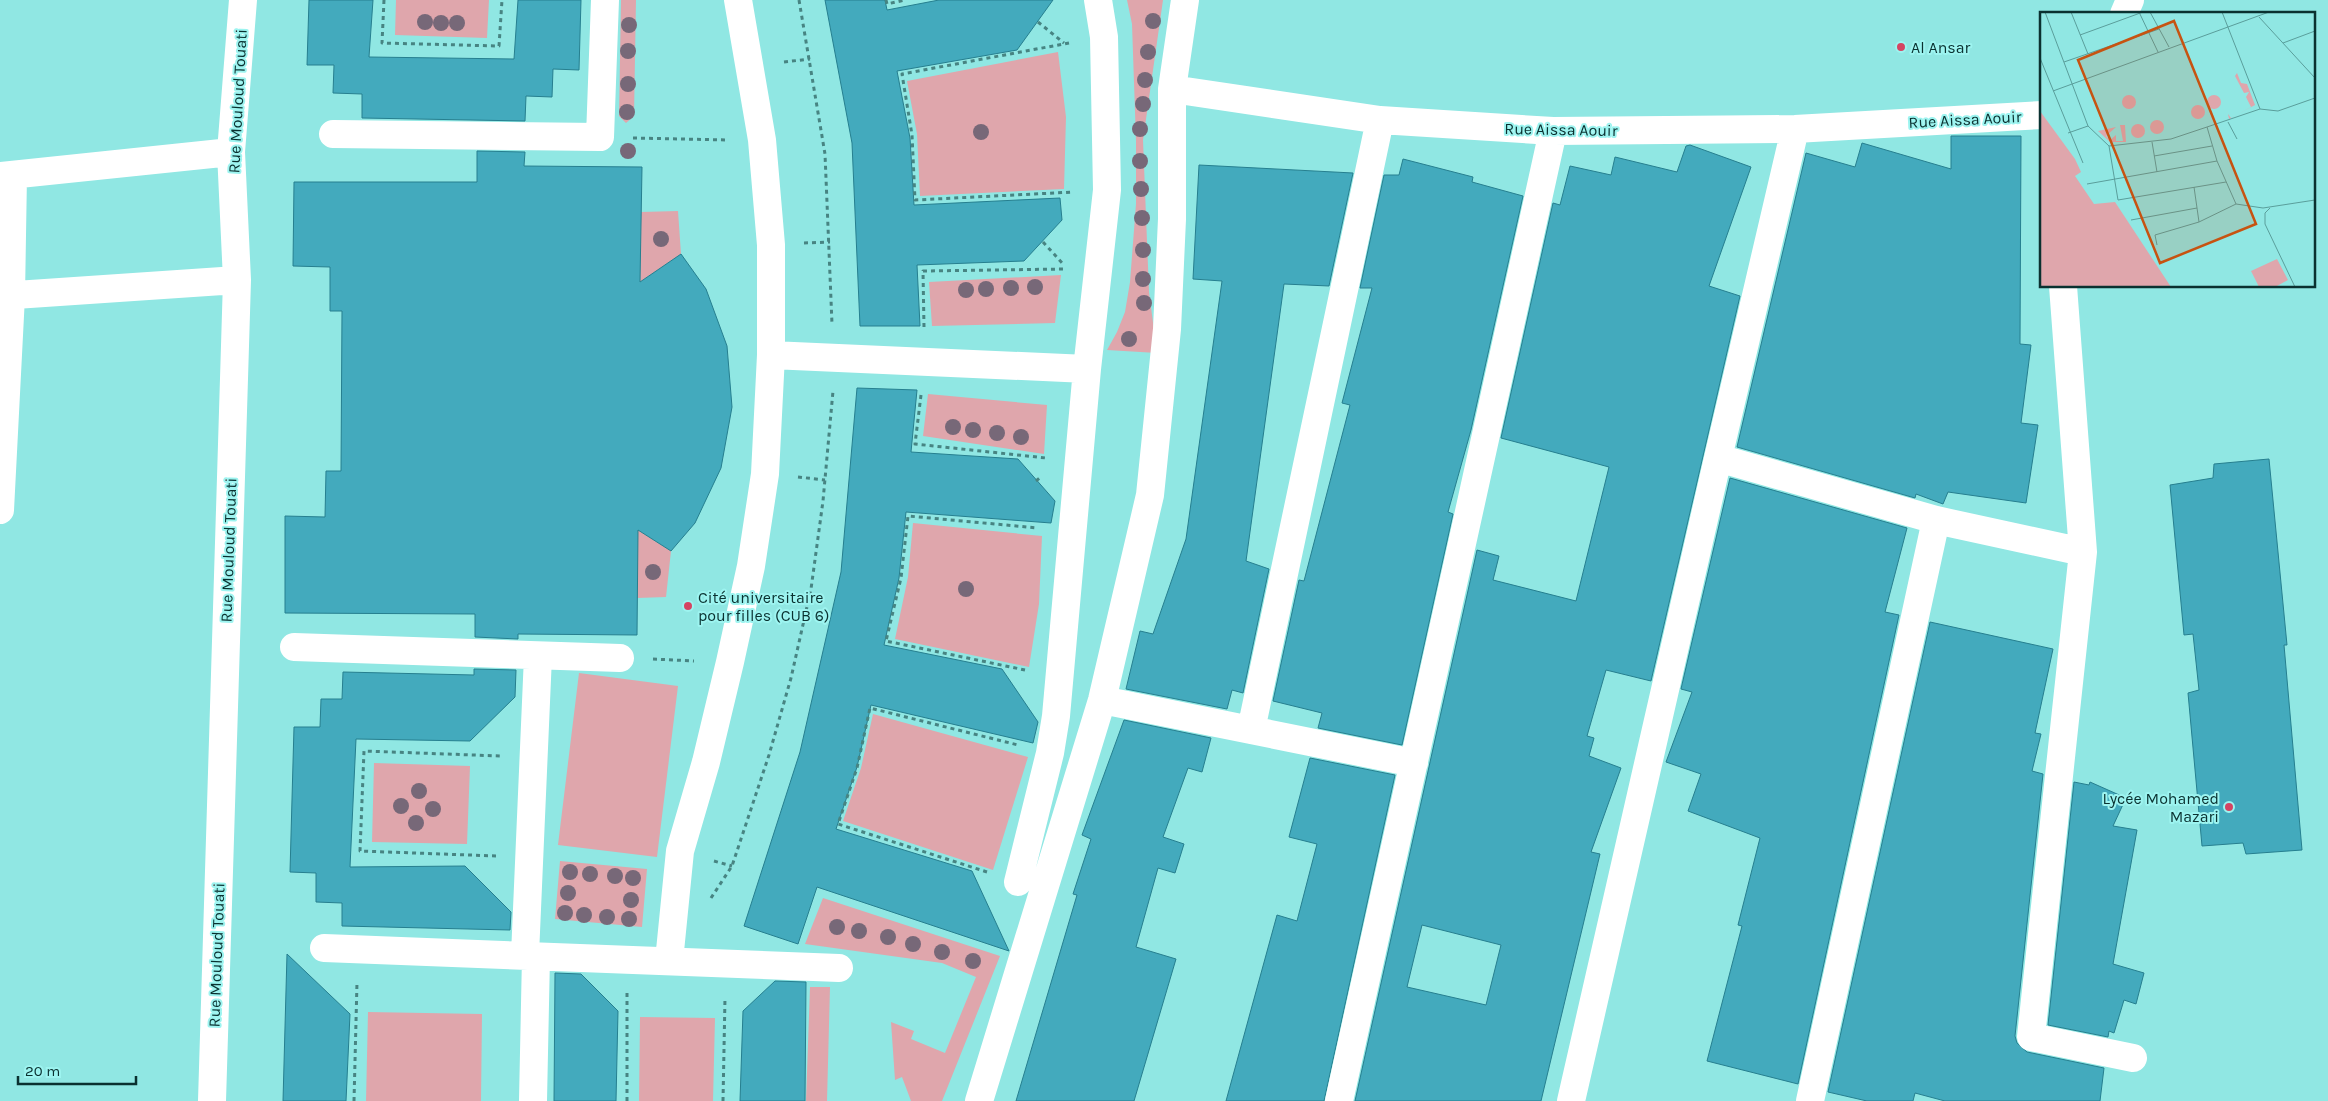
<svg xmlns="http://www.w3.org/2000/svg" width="2328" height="1101" font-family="Karla,sans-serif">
<rect width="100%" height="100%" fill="#90e7e3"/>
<path fill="#dfa6ac" d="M 396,0 L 489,0 L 487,38 L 395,35 Z
M 621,0 L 636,0 L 634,116 L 626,123 L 619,116 Z
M 1127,0 L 1163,0 L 1143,140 L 1149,292 L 1157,353 L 1107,350 L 1117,332 L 1125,312 L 1130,282 L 1136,204 L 1136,141 L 1132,24 Z
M 1058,52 L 1066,117 L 1064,189 L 920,196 L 917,134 L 907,81 Z
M 678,211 L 681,254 L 640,282 L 641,212 Z
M 1061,275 L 1055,323 L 932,326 L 929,282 Z
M 928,394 L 1047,405 L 1044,454 L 923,436 Z
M 913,523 L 1042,536 L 1039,604 L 1029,667 L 895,639 L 908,577 Z
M 638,530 L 671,551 L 666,597 L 637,598 Z
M 579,673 L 678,686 L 657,857 L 558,845 Z
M 873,714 L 1028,757 L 993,870 L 843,821 L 861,768 Z
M 374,763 L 470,766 L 467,844 L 372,842 Z
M 560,861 L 647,869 L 642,927 L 555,919 Z
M 823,898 L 1000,956 L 942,1101 L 911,1101 L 902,1077 L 895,1080 L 891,1022 L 914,1031 L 911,1039 L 945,1053 L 976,977 L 942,963 L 805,944 Z
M 810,987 L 830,987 L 827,1101 L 806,1101 Z
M 368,1012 L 482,1014 L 481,1101 L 366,1101 Z
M 640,1017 L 715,1018 L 713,1101 L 639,1101 Z"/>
<path fill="#43aabd" stroke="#267f8f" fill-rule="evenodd" d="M 309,0 L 373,0 L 369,57 L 514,59 L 518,0 L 581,0 L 579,70 L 553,69 L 552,97 L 526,96 L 525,121 L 362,118 L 362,94 L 333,93 L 334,65 L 307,65 Z
M 825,0 L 885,0 L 887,10 L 939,0 L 1053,0 L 1017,50 L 897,71 L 910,138 L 914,205 L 1060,198 L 1062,220 L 1024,261 L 917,265 L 920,326 L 860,326 L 852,143 Z
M 1951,136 L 2021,136 L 2020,344 L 2031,345 L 2021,423 L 2038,425 L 2026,503 L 1948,492 L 1943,504 L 1916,494 L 1915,498 L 1737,447 L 1806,153 L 1855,167 L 1862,143 L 1951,169 Z
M 1690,145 L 1751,167 L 1709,286 L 1740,296 L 1651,681 L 1606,670 L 1587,736 L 1594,738 L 1589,756 L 1621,768 L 1591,852 L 1600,854 L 1541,1101 L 1355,1101 L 1477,550 L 1499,556 L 1493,580 L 1576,601 L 1609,467 L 1501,438 L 1553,203 L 1560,205 L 1570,166 L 1611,175 L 1615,157 L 1677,172 L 1686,146 ZM 1422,925 L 1501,945 L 1486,1005 L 1407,987 Z
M 477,151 L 525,152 L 524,166 L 642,167 L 640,282 L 681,254 L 706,289 L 727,346 L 732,407 L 721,468 L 695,523 L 671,551 L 638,530 L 637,635 L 518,634 L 518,639 L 475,637 L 475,614 L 285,613 L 285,516 L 325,517 L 326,471 L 341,471 L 342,311 L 330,311 L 330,267 L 293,266 L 294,182 L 477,182 Z
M 1403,159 L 1473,177 L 1472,182 L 1523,196 L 1471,430 L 1448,512 L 1453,514 L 1402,745 L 1318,728 L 1322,713 L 1273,701 L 1299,580 L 1304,581 L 1350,405 L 1342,403 L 1372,288 L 1360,288 L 1384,175 L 1399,175 Z
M 1199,165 L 1353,173 L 1329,286 L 1284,284 L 1246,561 L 1269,569 L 1243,693 L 1232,690 L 1227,709 L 1126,689 L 1140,631 L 1153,634 L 1186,539 L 1222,281 L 1193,279 Z
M 857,388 L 917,390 L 911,452 L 1018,459 L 1055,501 L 1051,523 L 906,512 L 899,578 L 884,645 L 1002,669 L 1038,722 L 1033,743 L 871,705 L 857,767 L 836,829 L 972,871 L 1009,951 L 817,887 L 798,944 L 744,926 L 800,752 L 841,572 Z
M 2269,459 L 2287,645 L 2284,645 L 2302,850 L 2246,854 L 2243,843 L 2202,846 L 2188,693 L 2199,690 L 2193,634 L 2184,635 L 2170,485 L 2213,478 L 2214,464 Z
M 1730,478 L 1907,528 L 1885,612 L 1899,615 L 1798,1084 L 1707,1061 L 1742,926 L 1738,925 L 1760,838 L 1688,811 L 1701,774 L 1666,762 L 1692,692 L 1681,689 Z
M 1930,622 L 2053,649 L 2035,733 L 2041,734 L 2032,771 L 2043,774 L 2015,1036 L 2017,1043 L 2027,1052 L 2104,1068 L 2100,1101 L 1945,1101 L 1915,1093 L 1913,1101 L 1867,1101 L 1828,1092 Z
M 474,669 L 516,670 L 515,697 L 470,741 L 356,739 L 350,867 L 465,866 L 511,912 L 510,930 L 342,926 L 342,903 L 316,902 L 316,873 L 290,872 L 294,727 L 320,727 L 321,699 L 342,699 L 343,672 L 474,675 Z
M 1124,720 L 1211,738 L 1202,772 L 1188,768 L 1163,837 L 1184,844 L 1175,873 L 1158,868 L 1136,947 L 1176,959 L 1134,1101 L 1016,1101 L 1077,895 L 1073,894 L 1091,839 L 1082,835 Z
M 1310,758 L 1395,775 L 1324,1101 L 1226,1101 L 1277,915 L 1297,921 L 1317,844 L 1289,837 Z
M 2074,782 L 2089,785 L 2090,782 L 2126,798 L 2113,826 L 2137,830 L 2113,964 L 2144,973 L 2136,1004 L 2124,1000 L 2114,1033 L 2109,1031 L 2108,1037 L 2048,1025 Z
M 287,954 L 350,1014 L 346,1101 L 283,1101 Z
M 555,973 L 581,974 L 618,1011 L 616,1101 L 554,1101 Z
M 775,981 L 806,982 L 805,1101 L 740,1101 L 743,1011 Z"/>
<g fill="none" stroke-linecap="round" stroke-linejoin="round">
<path stroke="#478482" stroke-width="3" stroke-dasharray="4 4" stroke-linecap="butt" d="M 384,0 L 382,43 L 499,46 L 502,0
M 799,0 L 825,154 L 832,324
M 886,0 L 887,4 L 905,0
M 1038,22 L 1064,43
M 1069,43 L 902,74 L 912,135 L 915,200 L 1074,192
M 784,62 L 810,59
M 633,138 L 727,140
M 1043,242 L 1064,265
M 804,243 L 830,242
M 924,327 L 923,271 L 1064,269
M 921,395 L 915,444 L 1046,458
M 798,477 L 825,480
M 1036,481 L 1042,476
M 653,659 L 694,661
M 1025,670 L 886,641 L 901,578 L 908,516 L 1038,528
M 496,856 L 360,851 L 364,751 L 500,756
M 714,861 L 732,866
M 987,872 L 838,824 L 857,768 L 870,708 L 1018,745
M 711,898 L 732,866 L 769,755 L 791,678 L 811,589 L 823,501 L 833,391
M 354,1101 L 357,982
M 627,1101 L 627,993
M 723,1101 L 725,997"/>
<path stroke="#fff" stroke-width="28" d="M 1185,0 L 1172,89 L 1380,120 L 1553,131 L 1795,129 L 2042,115
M 2124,14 L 2130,0
M 333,134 L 600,137 L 605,0
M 0,176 L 231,152
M 2063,286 L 2083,552 L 2031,1037 L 2133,1058
M 0,296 L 237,280
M 771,355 L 1087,369
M 1718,458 L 1936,520 L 2083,552
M 0,510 L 11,296 L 13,175
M 294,647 L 620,658
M 1102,700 L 1414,763
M 1251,730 L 1380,120
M 1018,882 L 1050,753 L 1056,716 L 1087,369 L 1107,190 L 1104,37 L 1098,0
M 324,948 L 839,968
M 525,955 L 538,656
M 669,961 L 680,851 L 706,762 L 730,662 L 751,566 L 765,474 L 771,355 L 771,245 L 762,140 L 738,0
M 212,1101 L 237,280 L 231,152 L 243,0
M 533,1101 L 536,956
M 979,1101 L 1102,700 L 1150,495 L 1167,329 L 1172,219 L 1172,89
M 1339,1101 L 1553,131
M 1571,1101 L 1718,458 L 1795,129
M 1810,1101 L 1936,520"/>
</g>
<g fill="#776878">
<circle cx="1153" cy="21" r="8"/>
<circle cx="425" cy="22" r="8"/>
<circle cx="441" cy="23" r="8"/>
<circle cx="457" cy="23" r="8"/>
<circle cx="629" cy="25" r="8"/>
<circle cx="628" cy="51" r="8"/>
<circle cx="1148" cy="52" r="8"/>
<circle cx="1145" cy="80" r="8"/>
<circle cx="628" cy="84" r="8"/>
<circle cx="1143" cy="104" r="8"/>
<circle cx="627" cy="112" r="8"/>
<circle cx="1140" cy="129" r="8"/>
<circle cx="981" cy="132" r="8"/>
<circle cx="628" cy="151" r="8"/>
<circle cx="1140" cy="161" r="8"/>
<circle cx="1141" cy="189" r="8"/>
<circle cx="1142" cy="218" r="8"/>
<circle cx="661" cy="239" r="8"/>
<circle cx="1143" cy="250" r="8"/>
<circle cx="1143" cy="279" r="8"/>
<circle cx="1035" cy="287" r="8"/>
<circle cx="1011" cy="288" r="8"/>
<circle cx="986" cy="289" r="8"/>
<circle cx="966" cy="290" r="8"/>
<circle cx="1144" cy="303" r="8"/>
<circle cx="1129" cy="339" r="8"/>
<circle cx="953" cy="427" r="8"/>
<circle cx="973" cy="430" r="8"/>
<circle cx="997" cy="433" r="8"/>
<circle cx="1021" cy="437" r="8"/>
<circle cx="653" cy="572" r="8"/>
<circle cx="966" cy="589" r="8"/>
<circle cx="419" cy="791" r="8"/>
<circle cx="401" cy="806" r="8"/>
<circle cx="433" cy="809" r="8"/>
<circle cx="416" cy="823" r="8"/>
<circle cx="570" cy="872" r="8"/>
<circle cx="590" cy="874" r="8"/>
<circle cx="615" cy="876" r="8"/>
<circle cx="633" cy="878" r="8"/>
<circle cx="568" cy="893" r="8"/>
<circle cx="631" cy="900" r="8"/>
<circle cx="565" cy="913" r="8"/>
<circle cx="584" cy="915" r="8"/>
<circle cx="607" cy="917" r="8"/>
<circle cx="629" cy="919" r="8"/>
<circle cx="837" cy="927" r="8"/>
<circle cx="859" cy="931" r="8"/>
<circle cx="888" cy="937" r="8"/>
<circle cx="913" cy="944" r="8"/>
<circle cx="942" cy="952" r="8"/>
<circle cx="973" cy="961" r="8"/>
</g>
<g fill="#d44462" stroke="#9df4f0" stroke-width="2">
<circle cx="1901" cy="47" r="5"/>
<circle cx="688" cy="606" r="5"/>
<circle cx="2229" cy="807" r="5"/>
</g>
<g text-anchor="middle" stroke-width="4" stroke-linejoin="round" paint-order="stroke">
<g font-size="16" fill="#0a3130" stroke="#9df4f0" text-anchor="start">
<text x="1911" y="53">Al Ansar</text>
<text x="698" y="603">Cité universitaire<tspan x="698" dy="18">pour filles (CUB 6)</tspan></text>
<text x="2219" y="804" text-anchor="end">Lycée Mohamed<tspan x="2219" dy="18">Mazari</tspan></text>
</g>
<g font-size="16" fill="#0a3130" stroke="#9df4f0">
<text transform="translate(237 101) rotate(-87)" y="6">Rue Mouloud Touati</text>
<text transform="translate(1965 119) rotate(-3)" y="6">Rue Aissa Aouir</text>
<text transform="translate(1561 129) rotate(1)" y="6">Rue Aissa Aouir</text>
<text transform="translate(228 550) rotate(-88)" y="6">Rue Mouloud Touati</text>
<text transform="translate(216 955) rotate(-88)" y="6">Rue Mouloud Touati</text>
</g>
</g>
<g transform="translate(2040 12)">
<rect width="275" height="275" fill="#90e7e3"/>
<path d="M 197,61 L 201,71 L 207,72 L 215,93 L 189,107 L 188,102 L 191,106 L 211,95 L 206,85 L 209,80 L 204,81 L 195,64 ZM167 90a7 7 0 1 1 14 0a7 7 0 1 1-14 0ZM82 90a7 7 0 1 1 14 0a7 7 0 1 1-14 0ZM151 100a7 7 0 1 1 14 0a7 7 0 1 1-14 0ZM 0,99 L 35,147 L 41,160 L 35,164 L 54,192 L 75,190 L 131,275 L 0,275 ZM110 115a7 7 0 1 1 14 0a7 7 0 1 1-14 0ZM91 119a7 7 0 1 1 14 0a7 7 0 1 1-14 0ZM 80,113 L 85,113 L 86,130 L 70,130 L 58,119 L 76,115 L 66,124 L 70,128 L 76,123 L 76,129 L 83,129 ZM 237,247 L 248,268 L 235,275 L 219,275 L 211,259 Z" fill="#dfa6ac"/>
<path fill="none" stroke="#5a9e9b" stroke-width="1" d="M 5,0 L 48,114 L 69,134 L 78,188 L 186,170M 31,0 L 48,42M 99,0 L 118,40M 110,0 L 129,35M 182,0 L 220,97M 219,5 L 275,66M 40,23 L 103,0M 243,31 L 275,19M 0,46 L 43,151M 24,50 L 119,17M 13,79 L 229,0M 220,97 L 167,115 L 177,149 L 196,192 L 223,196 L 275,188M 220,97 L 238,99 L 275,86M 188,110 L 197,127M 28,121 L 48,114M 112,130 L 117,160M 69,134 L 131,127 L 167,115M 114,144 L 172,134M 47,172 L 177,149M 154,175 L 159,210M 230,196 L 225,201 L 225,212 L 255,275M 91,208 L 157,196M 117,233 L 115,223 L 159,210 L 196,192"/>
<path fill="#c75311" fill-opacity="0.15" stroke="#c75311" stroke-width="2.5" d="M 134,9 L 216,212 L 120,251 L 38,48 Z"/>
<rect width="275" height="275" fill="none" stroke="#0a3130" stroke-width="2.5"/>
</g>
<path d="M18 1076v8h118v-8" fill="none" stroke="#0a3130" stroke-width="2.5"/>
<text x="25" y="1076" font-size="15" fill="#0a3130" stroke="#9df4f0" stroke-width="4" paint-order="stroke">20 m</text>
</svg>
